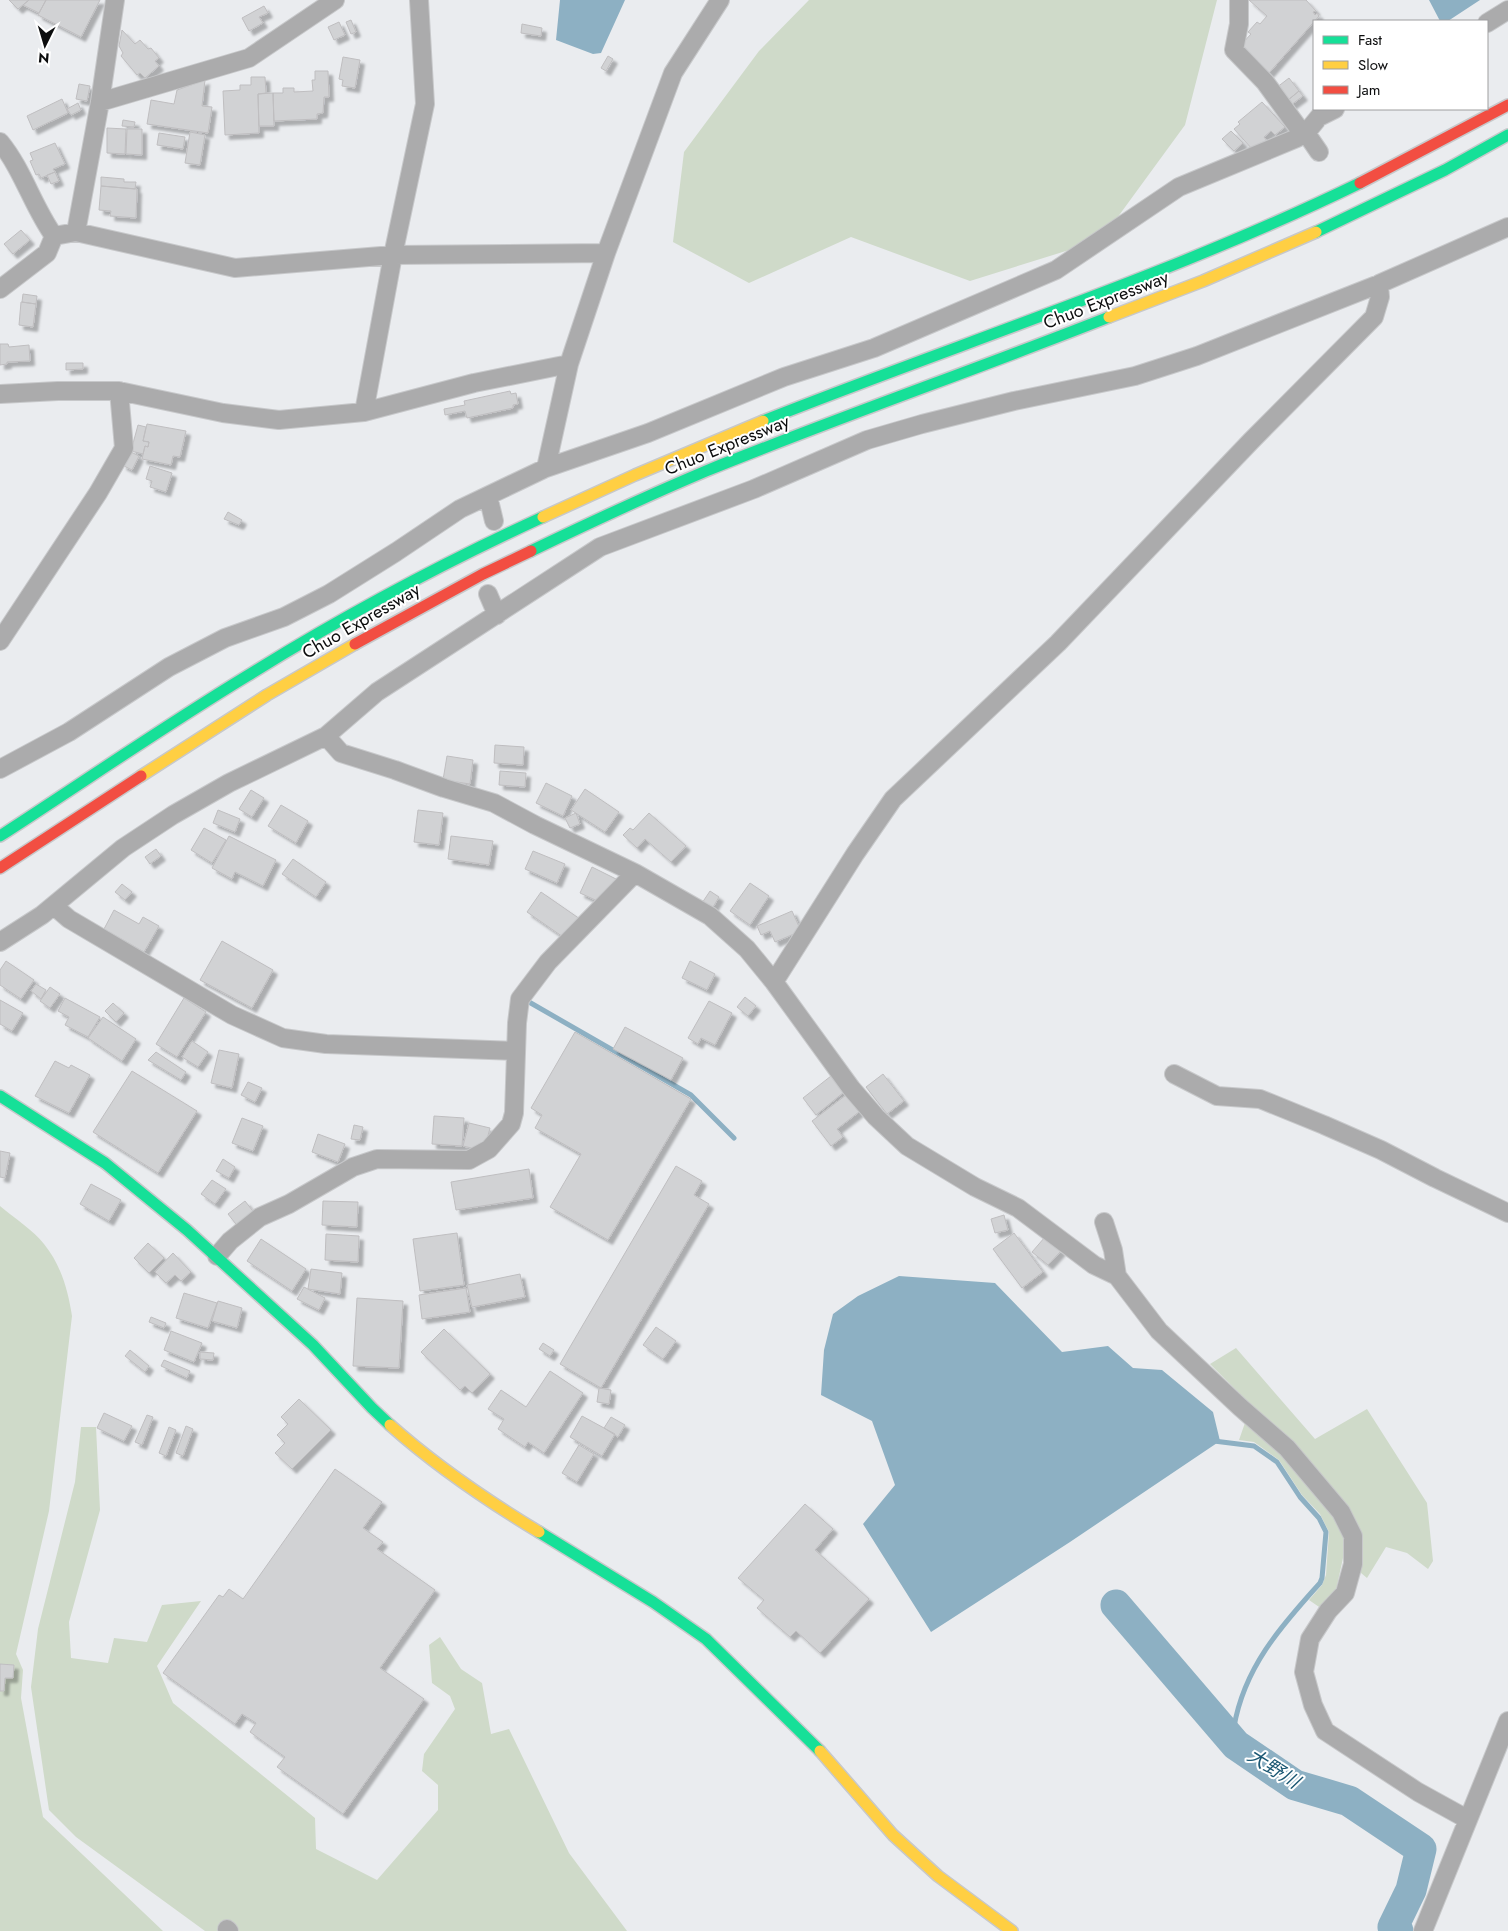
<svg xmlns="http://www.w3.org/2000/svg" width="1508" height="1931" font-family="Jost,'Noto Sans JP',sans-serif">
<defs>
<filter id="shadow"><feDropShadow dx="4.5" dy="4.5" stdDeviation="1" flood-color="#0004"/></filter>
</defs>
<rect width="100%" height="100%" fill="#eaecef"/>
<path fill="#cfdac9" d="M 809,0 L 1217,0 L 1185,125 L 1101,240 L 970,281 L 851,237 L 749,283 L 673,242 L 684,152 L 759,51 Z
M 0,1206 C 14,1218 33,1230 44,1244 C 61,1265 68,1290 72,1316 L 49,1511 L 16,1654 L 23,1670 L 21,1698 L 43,1817 L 163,1931 L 0,1931 Z
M 1236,1348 L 1315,1439 L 1367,1409 L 1427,1503 L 1433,1561 L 1428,1569 L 1407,1553 L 1386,1547 L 1367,1578 L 1343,1558 L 1336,1590 L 1322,1609 L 1309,1600 L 1322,1585 L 1326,1575 L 1329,1532 L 1320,1514 L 1302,1495 L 1279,1460 L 1254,1442 L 1239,1440 L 1246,1420 L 1255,1409 L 1210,1364 Z
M 81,1427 L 96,1427 L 100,1510 L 69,1622 L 71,1658 L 108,1663 L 114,1638 L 147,1642 L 162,1605 L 201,1601 L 157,1666 L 173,1703 L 315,1818 L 316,1849 L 377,1880 L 438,1810 L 438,1785 L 422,1771 L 424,1754 L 455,1709 L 450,1696 L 432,1683 L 429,1645 L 440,1637 L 461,1669 L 482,1683 L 491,1734 L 509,1729 L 569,1853 L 627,1931 L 205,1931 L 76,1837 L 49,1810 L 31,1687 L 38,1629 L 75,1482 Z"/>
<path fill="#8db0c3" d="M 560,0 L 625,0 L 601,53 L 593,54 L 556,40 Z
M 1429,0 L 1480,0 L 1448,21 L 1440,21 Z
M 899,1276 L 995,1283 L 1062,1352 L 1108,1346 L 1133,1368 L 1162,1370 L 1213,1412 L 1220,1441 L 1070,1542 L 931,1632 L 863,1524 L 895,1485 L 872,1421 L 821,1395 L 824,1350 L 833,1314 L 858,1296 Z"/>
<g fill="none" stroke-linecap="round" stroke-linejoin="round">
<path stroke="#8db0c3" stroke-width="5" d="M 529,1002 L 691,1095 L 734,1138
M 1214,1441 L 1254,1446 L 1277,1462 L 1300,1497 L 1319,1518 L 1326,1532 L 1322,1578 L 1320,1583 C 1280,1627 1244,1668 1234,1727 L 1239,1735 L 1236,1745"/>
<path stroke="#8db0c3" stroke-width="31" d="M 1116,1605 L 1236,1745 L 1295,1785 L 1349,1801 L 1421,1849 L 1411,1890 L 1393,1927 L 1398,1931"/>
</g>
<path fill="#d1d2d4" stroke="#bfbec0" filter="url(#shadow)" d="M 9,0 L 29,0 L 18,9 Z
M 29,0 L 46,0 L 39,13 L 23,5 Z
M 46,0 L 100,0 L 81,37 L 38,15 Z
M 1249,0 L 1306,0 L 1316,11 L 1313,12 L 1315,15 L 1317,13 L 1319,16 L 1269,73 L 1240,46 L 1251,34 L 1248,32 L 1257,22 L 1260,24 L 1267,16 Z
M 264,6 L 268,13 L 259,17 L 263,23 L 249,31 L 242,18 Z
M 351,20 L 356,32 L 351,34 L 346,22 Z
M 339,22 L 345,35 L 334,40 L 328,27 Z
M 522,24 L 542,28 L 541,36 L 521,33 Z
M 122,30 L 135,44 L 140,40 L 148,49 L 151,48 L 159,58 L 155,61 L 159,66 L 145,78 L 140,73 L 137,75 L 121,56 L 123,53 L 119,46 Z
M 608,56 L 613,59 L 606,71 L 601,68 Z
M 343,57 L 360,60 L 355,88 L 342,86 L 343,80 L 339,79 Z
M 315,71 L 328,71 L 329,97 L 324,97 L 323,113 L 317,114 L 317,119 L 274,121 L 273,93 L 283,93 L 283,88 L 294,88 L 294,92 L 313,91 L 312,80 L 315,80 Z
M 251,77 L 265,77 L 266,93 L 258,94 L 259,133 L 225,135 L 223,91 L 240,90 L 240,85 L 251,85 Z
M 1289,78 L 1299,91 L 1287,101 L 1276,88 Z
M 205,80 L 202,106 L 212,107 L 208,133 L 147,124 L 151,100 L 174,104 L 177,90 Z
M 79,84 L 90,86 L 87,101 L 76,99 Z
M 1299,91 L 1303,96 L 1291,105 L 1288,100 Z
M 273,93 L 274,126 L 259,126 L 258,94 Z
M 62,99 L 68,113 L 33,130 L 27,116 Z
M 1262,102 L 1285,127 L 1275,135 L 1271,131 L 1264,137 L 1267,141 L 1260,148 L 1253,150 L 1234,129 L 1240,124 L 1238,122 Z
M 78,103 L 81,110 L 71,115 L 67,109 Z
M 123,120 L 135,122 L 134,127 L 122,126 Z
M 107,128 L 126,129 L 125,154 L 107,153 Z
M 127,129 L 142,129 L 142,155 L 126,154 Z
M 1231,131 L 1243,143 L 1234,151 L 1222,139 Z
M 190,132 L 205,135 L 200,165 L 185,163 Z
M 159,133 L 185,137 L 183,149 L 157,145 Z
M 55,143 L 65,164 L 53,169 L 55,172 L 41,178 L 39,174 L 36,175 L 30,161 L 33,160 L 30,153 Z
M 55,172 L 59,181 L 51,184 L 47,175 Z
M 101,177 L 124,179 L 124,182 L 136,182 L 135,189 L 101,186 Z
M 101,186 L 137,189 L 136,218 L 110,216 L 111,211 L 99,210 Z
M 21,230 L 30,240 L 13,254 L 4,244 Z
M 23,294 L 37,296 L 36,304 L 22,302 Z
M 21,302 L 36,304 L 33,327 L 19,325 Z
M 0,344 L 8,344 L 9,347 L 29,345 L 30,361 L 7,362 L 7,364 L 0,365 Z
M 66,363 L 83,363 L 83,369 L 66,370 Z
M 510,391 L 511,394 L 516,393 L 518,404 L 513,405 L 513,408 L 467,418 L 465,411 L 445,415 L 444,409 L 465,405 L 464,401 Z
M 147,424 L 186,431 L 180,457 L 173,456 L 171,465 L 142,459 L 145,446 L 148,447 L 149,442 L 143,441 Z
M 138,425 L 146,427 L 143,441 L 149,442 L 148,447 L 145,446 L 143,454 L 131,451 Z
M 129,451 L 139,456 L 132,470 L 122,465 Z
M 150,466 L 172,473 L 166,492 L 150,487 L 152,481 L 146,479 Z
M 228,512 L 242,520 L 239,525 L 224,519 Z
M 495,745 L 524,747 L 523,765 L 494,763 Z
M 447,756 L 473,760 L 470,784 L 443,780 Z
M 500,771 L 526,773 L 525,787 L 499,785 Z
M 546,783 L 572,796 L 563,816 L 536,803 Z
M 585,789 L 619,812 L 605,832 L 571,810 Z
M 251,790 L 264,798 L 252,817 L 239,809 Z
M 281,805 L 308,821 L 296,843 L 268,826 Z
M 218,810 L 240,819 L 235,832 L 213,823 Z
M 418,810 L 443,813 L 439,845 L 414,842 Z
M 576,813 L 580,824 L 570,828 L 565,818 Z
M 649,813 L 686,846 L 671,862 L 645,839 L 637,848 L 623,835 L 630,828 L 633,830 Z
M 204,828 L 226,840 L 212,863 L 191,850 Z
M 229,836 L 276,860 L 263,886 L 235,872 L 232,879 L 212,868 Z
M 451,836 L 493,841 L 489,865 L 448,859 Z
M 156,849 L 161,856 L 150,864 L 145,857 Z
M 533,851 L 565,864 L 557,883 L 525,869 Z
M 293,859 L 326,882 L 316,897 L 282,874 Z
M 592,867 L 616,879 L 604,904 L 580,893 Z
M 750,883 L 769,896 L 750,925 L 730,911 Z
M 122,884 L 132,892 L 125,900 L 115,892 Z
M 710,891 L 719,897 L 712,909 L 702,903 Z
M 541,892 L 580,919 L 566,939 L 527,912 Z
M 114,910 L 139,924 L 143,917 L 159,926 L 144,952 L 104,929 Z
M 792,911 L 801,931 L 775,942 L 770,931 L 761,935 L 757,926 Z
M 222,941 L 273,970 L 252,1008 L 200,980 Z
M 6,961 L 34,980 L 21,999 L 0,985 L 0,970 Z
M 690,961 L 715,974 L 707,990 L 682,978 Z
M 36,984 L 46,990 L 41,999 L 31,991 Z
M 50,987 L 60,994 L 50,1008 L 40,1001 Z
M 745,997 L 756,1006 L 748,1016 L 737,1007 Z
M 65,998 L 100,1017 L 88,1037 L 65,1025 L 69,1017 L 58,1011 Z
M 184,998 L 206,1012 L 177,1057 L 156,1044 Z
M 0,1000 L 23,1013 L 12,1031 L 0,1024 Z
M 709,1001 L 732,1013 L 715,1045 L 701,1038 L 698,1044 L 688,1038 Z
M 113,1003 L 124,1013 L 116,1022 L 105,1011 Z
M 103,1017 L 136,1039 L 122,1061 L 88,1038 Z
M 625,1027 L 683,1058 L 671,1080 L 613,1049 Z
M 575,1032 L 691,1099 L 608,1240 L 550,1207 L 581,1154 L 535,1128 L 542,1115 L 531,1108 Z
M 192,1041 L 208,1052 L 198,1067 L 182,1057 Z
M 219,1050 L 239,1054 L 232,1088 L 211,1083 Z
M 156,1052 L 186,1072 L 181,1080 L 148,1060 Z
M 55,1061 L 69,1068 L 71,1065 L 90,1075 L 69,1113 L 35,1096 Z
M 132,1071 L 197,1111 L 158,1173 L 93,1132 Z
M 883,1074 L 904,1101 L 887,1114 L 866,1087 Z
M 831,1076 L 844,1092 L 816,1115 L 803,1098 Z
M 248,1082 L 262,1088 L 255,1102 L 241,1095 Z
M 846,1095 L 859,1112 L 837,1129 L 843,1137 L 831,1146 L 812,1121 Z
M 434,1116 L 464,1118 L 462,1146 L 432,1144 Z
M 242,1118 L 263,1126 L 253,1151 L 232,1143 Z
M 469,1123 L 490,1128 L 484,1151 L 463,1146 Z
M 354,1125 L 363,1127 L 360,1140 L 351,1139 Z
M 318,1134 L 345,1144 L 338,1162 L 312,1152 Z
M 0,1151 L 10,1153 L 5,1178 L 0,1177 Z
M 223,1159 L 235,1167 L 229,1178 L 216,1171 Z
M 676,1166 L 702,1181 L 694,1195 L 709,1204 L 601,1388 L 560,1364 Z
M 529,1169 L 533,1198 L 456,1210 L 451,1182 Z
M 212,1180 L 226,1189 L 215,1204 L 201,1194 Z
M 91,1184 L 121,1200 L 109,1221 L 80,1204 Z
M 245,1201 L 256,1215 L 239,1228 L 228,1214 Z
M 323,1201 L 358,1202 L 357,1227 L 322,1225 Z
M 1004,1215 L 1008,1230 L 995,1233 L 991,1219 Z
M 457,1233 L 464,1285 L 420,1291 L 413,1239 Z
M 1014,1233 L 1043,1272 L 1022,1288 L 993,1249 Z
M 326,1234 L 359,1236 L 358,1262 L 325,1260 Z
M 1045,1237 L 1061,1251 L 1048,1265 L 1032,1252 Z
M 261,1239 L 306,1269 L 292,1291 L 247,1261 Z
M 148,1243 L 164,1258 L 149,1273 L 134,1258 Z
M 173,1253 L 191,1272 L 181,1281 L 175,1275 L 166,1283 L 155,1272 Z
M 311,1269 L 342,1273 L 340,1294 L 308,1289 Z
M 520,1274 L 525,1297 L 472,1307 L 467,1285 Z
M 304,1287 L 325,1298 L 319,1310 L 297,1299 Z
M 466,1288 L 470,1312 L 422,1319 L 419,1295 Z
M 184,1293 L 217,1303 L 208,1328 L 176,1318 Z
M 357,1298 L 403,1301 L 399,1368 L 353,1366 Z
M 218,1301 L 242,1308 L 237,1328 L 212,1321 Z
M 151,1317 L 166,1323 L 164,1328 L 149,1322 Z
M 656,1327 L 676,1341 L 663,1359 L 643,1345 Z
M 444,1329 L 490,1374 L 472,1393 L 465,1386 L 460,1390 L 421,1352 Z
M 171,1331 L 202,1343 L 194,1362 L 164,1350 Z
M 543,1343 L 554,1350 L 550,1356 L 539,1349 Z
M 130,1350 L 149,1366 L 145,1372 L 125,1356 Z
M 200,1352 L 214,1353 L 213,1360 L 200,1359 Z
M 164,1360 L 190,1371 L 187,1378 L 161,1366 Z
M 550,1371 L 583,1393 L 544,1453 L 528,1442 L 525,1447 L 498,1429 L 504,1419 L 488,1409 L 501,1390 L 526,1407 Z
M 599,1388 L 611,1390 L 609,1404 L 597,1402 Z
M 299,1399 L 331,1430 L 292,1469 L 275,1453 L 285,1443 L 277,1435 L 288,1424 L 281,1417 Z
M 104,1413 L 132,1426 L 124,1441 L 97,1428 Z
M 147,1415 L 153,1417 L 142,1445 L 135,1442 Z
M 582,1416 L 615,1434 L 602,1456 L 570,1437 Z
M 611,1417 L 625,1425 L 618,1437 L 604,1428 Z
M 186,1426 L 193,1429 L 183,1456 L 176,1453 Z
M 169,1427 L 176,1430 L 166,1456 L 159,1453 Z
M 579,1445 L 594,1454 L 577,1482 L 562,1473 Z
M 335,1469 L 382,1502 L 363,1528 L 383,1542 L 377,1549 L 435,1590 L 380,1668 L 424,1699 L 343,1814 L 277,1767 L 285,1757 L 250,1732 L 256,1723 L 242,1714 L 235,1724 L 163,1673 L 219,1595 L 223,1597 L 229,1589 L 243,1599 Z
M 805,1504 L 833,1529 L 815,1550 L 869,1599 L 820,1653 L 796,1631 L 790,1637 L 757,1608 L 764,1600 L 738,1578 Z
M 0,1664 L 14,1665 L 13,1678 L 5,1678 L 4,1691 L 0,1691 Z"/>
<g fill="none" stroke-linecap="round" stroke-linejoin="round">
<defs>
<path id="street" d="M 1239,0 L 1239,24 L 1234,50 L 1265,82 L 1297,126 L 1306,133 L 1319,152
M 1487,23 L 1508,10
M 100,102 L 249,58 L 335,0
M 0,142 C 23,170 33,207 54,236
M 76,232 L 100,102 L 115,0
M 54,236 L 76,232 L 235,268 L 393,255 L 606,253
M 0,289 L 47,253 L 54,236
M 0,394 L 58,391 L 119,391 L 223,413 L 279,420 L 364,412 L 474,383 L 569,364
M 364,412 L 393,255 L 425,104 L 419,0
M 546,468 L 569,364 L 606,253 L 673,73 L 720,0
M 488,496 L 494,521
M 488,594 L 497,615
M 0,641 L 98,493 L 124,448 L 119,391
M 326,736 L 341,753 L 395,770 L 444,788 L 494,803 L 535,825 L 635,873 L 710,916 L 747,949 L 774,982 L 851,1088 L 876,1117 L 907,1146 L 975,1187 L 1018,1208 L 1094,1265 L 1117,1276 L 1159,1331 L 1240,1407 L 1287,1448 L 1341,1512 L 1353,1536 L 1353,1564 L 1345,1593 L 1328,1611 L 1310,1639 L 1304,1672 L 1313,1705 L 1325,1731 L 1418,1792 L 1467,1819
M 0,769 L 69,732 L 169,667 L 225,638 L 284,617 L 329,594 L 396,552 L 460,509 L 546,468 L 648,433 L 784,377 L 874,348 L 1056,270 L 1179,187 L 1297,138 L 1306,133 L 1319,117 L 1335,109
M 54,906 L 69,919 L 232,1015 L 283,1038 L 326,1044 L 516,1051
M 0,942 L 42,915 L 123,848 L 173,815 L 229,783 L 326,736 L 377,692 L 600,547 L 754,489 L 867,440 L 922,424 L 1014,401 L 1135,376 L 1197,356 L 1379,284 L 1508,227
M 774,982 L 855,854 L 893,799 L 1058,643 L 1251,441 L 1374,317 L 1380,297 L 1379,284
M 1174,1074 L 1217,1096 L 1260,1099 L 1324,1125 L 1381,1150 L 1435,1178 L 1508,1213
M 1104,1222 L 1113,1250 L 1117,1276
M 217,1256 L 230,1241 L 260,1217 L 289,1204 L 353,1167 L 377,1159 L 469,1160 L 489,1149 L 511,1124 L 514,1113 L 517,1023 L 520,999 L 548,962 L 635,873
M 227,1929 L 229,1931
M 1423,1931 L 1508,1721"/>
<path id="fast" d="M 1316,232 L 1445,170 L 1508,135
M 763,421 C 962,342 1167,277 1360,183
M 531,551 C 589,523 647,496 706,471 C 839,417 975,370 1109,317
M 0,836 C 82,783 163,727 247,676 C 342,617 441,564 543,517
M 0,1096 L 105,1163 L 187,1230 L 313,1345 L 372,1408 L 390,1425
M 539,1532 L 653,1602 L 706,1639 L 820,1751"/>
<path id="slow" d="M 1109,317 L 1203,281 L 1316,232
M 543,517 L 635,475 L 763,421
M 141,776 L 267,695 L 355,644
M 390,1425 C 436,1466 486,1500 539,1532
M 820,1751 L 893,1835 L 938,1876 L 1012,1931"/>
<path id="jam" d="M 1360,183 L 1508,105
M 355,644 L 483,574 L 531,551
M 0,868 L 141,776"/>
</defs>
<use href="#street" stroke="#c7c8ca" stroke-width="20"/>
<use href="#fast" stroke="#c7c8ca" stroke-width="14"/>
<use href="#slow" stroke="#c7c8ca" stroke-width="14"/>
<use href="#jam" stroke="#c7c8ca" stroke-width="14"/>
<use href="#street" stroke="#ababac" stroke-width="18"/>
<use href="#fast" stroke="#16e098" stroke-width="11"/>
<use href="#slow" stroke="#ffcf43" stroke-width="11"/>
<use href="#jam" stroke="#f24e42" stroke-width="11"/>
</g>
<g text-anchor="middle" stroke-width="4" stroke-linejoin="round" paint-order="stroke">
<g font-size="18" fill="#0c0d0e" stroke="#fff">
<text transform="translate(1106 300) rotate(-21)" y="6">Chuo Expressway</text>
<text transform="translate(727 445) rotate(-22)" y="6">Chuo Expressway</text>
<text transform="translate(361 621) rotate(-30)" y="6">Chuo Expressway</text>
</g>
<g font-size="19" font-style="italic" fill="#1a5773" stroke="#fff">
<text transform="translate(1274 1768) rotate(32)" y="7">大野川</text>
</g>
</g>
<rect x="1313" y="20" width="175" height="90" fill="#ffffff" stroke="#9e9e9f"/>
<rect x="1323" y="36" width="25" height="8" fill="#16e098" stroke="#9e9e9f"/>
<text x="1358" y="45" font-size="15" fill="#0c0d0e">Fast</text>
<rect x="1323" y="61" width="25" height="8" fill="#ffcf43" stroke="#9e9e9f"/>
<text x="1358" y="70" font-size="15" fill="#0c0d0e">Slow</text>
<rect x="1323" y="86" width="25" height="8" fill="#f24e42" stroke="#9e9e9f"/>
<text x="1358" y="95" font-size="15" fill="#0c0d0e">Jam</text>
<g transform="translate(45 45) rotate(185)" stroke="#ffffff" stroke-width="4" paint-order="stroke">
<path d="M0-4L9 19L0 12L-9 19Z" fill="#0c0d0e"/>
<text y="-8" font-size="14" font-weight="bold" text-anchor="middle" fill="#0c0d0e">N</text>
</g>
</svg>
